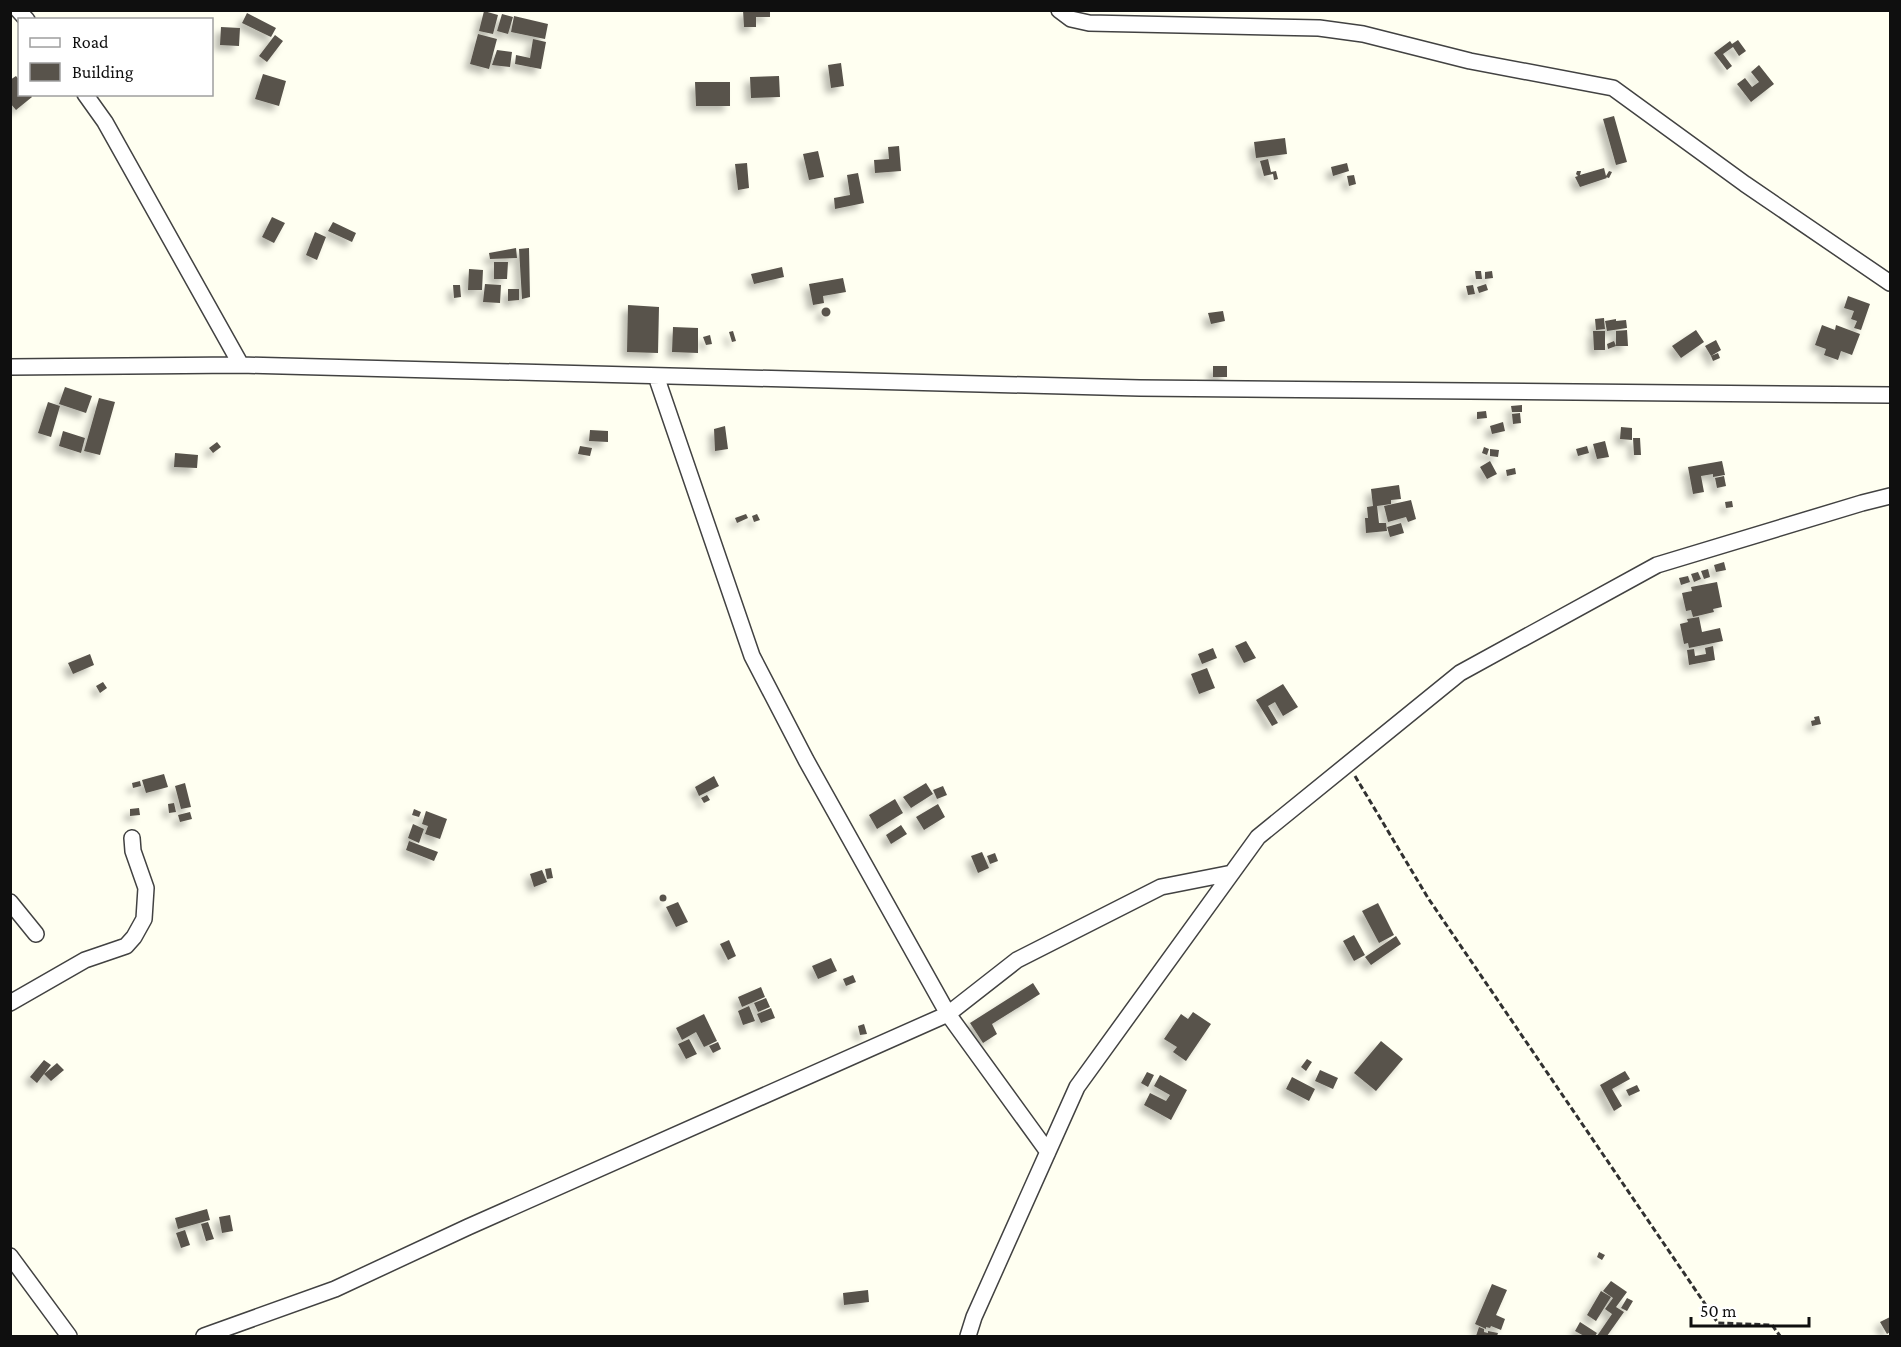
<svg xmlns="http://www.w3.org/2000/svg" width="1901" height="1347" font-family="'Crimson Pro',serif">
<defs>
<filter id="shadow"><feDropShadow dx="-5.5" dy="5.5" stdDeviation="3" flood-color="#0004"/></filter>
</defs>
<rect width="100%" height="100%" fill="#fffff1"/>
<path fill="#58534b" filter="url(#shadow)" d="M 743,10 L 770,10 L 770,17 L 756,17 L 756,27 L 744,27 Z
M 484,11 L 498,15 L 493,34 L 479,31 Z
M 247,13 L 276,28 L 271,37 L 242,23 Z
M 502,14 L 513,17 L 508,34 L 497,31 Z
M 514,16 L 548,24 L 545,39 L 511,32 Z
M 221,27 L 240,28 L 239,46 L 220,45 Z
M 478,34 L 497,39 L 489,69 L 470,64 Z
M 275,35 L 283,41 L 267,62 L 259,56 Z
M 533,39 L 546,42 L 541,69 L 515,64 L 516,55 L 530,58 Z
M 1738,40 L 1746,51 L 1739,56 L 1733,47 L 1723,54 L 1732,66 L 1727,70 L 1714,53 L 1730,41 L 1732,44 Z
M 497,50 L 512,52 L 510,67 L 492,65 Z
M 841,63 L 844,86 L 831,88 L 828,65 Z
M 1759,65 L 1774,84 L 1751,102 L 1737,84 L 1745,78 L 1752,87 L 1759,82 L 1751,72 Z
M 263,74 L 286,81 L 279,106 L 255,99 Z
M 16,76 L 20,81 L 20,94 L 30,94 L 32,97 L 16,110 L 10,103 L 10,80 Z
M 779,76 L 780,97 L 751,98 L 750,77 Z
M 695,82 L 730,82 L 730,106 L 696,106 Z
M 1614,116 L 1627,162 L 1616,165 L 1603,119 Z
M 1285,138 L 1287,154 L 1256,158 L 1254,142 Z
M 899,146 L 901,171 L 875,173 L 874,160 L 889,159 L 888,147 Z
M 818,151 L 824,177 L 809,180 L 803,154 Z
M 1268,159 L 1271,172 L 1276,171 L 1278,179 L 1274,180 L 1273,174 L 1264,176 L 1260,161 Z
M 747,163 L 749,188 L 738,190 L 735,164 Z
M 1347,163 L 1349,171 L 1333,176 L 1331,167 Z
M 1604,168 L 1606,176 L 1609,171 L 1612,172 L 1609,178 L 1606,177 L 1607,178 L 1580,187 L 1575,177 L 1578,176 L 1576,174 L 1577,171 L 1581,171 L 1580,175 Z
M 858,173 L 864,203 L 835,209 L 834,198 L 850,195 L 847,175 Z
M 1354,175 L 1356,184 L 1349,186 L 1347,176 Z
M 272,217 L 285,223 L 274,243 L 262,237 Z
M 333,222 L 356,233 L 352,242 L 328,231 Z
M 315,232 L 326,237 L 317,260 L 306,255 Z
M 516,248 L 517,258 L 490,259 L 489,253 Z
M 529,248 L 530,297 L 522,299 L 519,249 Z
M 494,262 L 508,262 L 507,279 L 494,279 Z
M 782,267 L 784,277 L 754,284 L 751,274 Z
M 469,269 L 483,270 L 482,290 L 468,290 Z
M 1475,271 L 1481,271 L 1482,279 L 1476,279 Z
M 1492,271 L 1493,278 L 1485,279 L 1485,272 Z
M 843,278 L 846,292 L 823,296 L 824,303 L 813,305 L 809,284 Z
M 485,284 L 501,285 L 500,303 L 483,302 Z
M 1486,284 L 1488,290 L 1479,293 L 1477,287 Z
M 453,285 L 460,285 L 461,297 L 454,298 Z
M 1473,285 L 1475,294 L 1468,295 L 1466,286 Z
M 508,289 L 519,289 L 519,300 L 508,301 Z
M 1848,296 L 1870,304 L 1861,330 L 1854,328 L 1857,321 L 1851,319 L 1854,311 L 1844,308 Z
M 628,305 L 659,307 L 658,353 L 627,352 Z
M821.5 312a4.5 4.5 0 1 1 9 0a4.5 4.5 0 1 1-9 0Z
M 1223,311 L 1225,321 L 1211,324 L 1208,313 Z
M 1604,318 L 1605,329 L 1596,330 L 1595,319 Z
M 1616,319 L 1616,321 L 1626,320 L 1627,328 L 1607,331 L 1605,321 Z
M 1822,325 L 1835,330 L 1836,325 L 1860,334 L 1852,355 L 1841,351 L 1838,360 L 1824,355 L 1826,349 L 1815,345 Z
M 673,327 L 698,328 L 698,353 L 672,352 Z
M 1627,330 L 1628,346 L 1616,346 L 1616,331 Z
M 1696,330 L 1704,342 L 1681,358 L 1672,346 Z
M 733,331 L 736,341 L 732,342 L 729,332 Z
M 1593,331 L 1605,331 L 1605,350 L 1594,350 Z
M 710,335 L 712,344 L 706,345 L 703,337 Z
M 1716,340 L 1721,350 L 1711,356 L 1705,346 Z
M 1614,341 L 1616,346 L 1608,349 L 1607,344 Z
M 1718,353 L 1720,358 L 1713,361 L 1711,356 Z
M 1213,366 L 1227,366 L 1227,377 L 1213,377 Z
M 65,387 L 92,396 L 86,413 L 59,404 Z
M 99,398 L 115,402 L 100,455 L 84,451 Z
M 48,402 L 60,406 L 51,437 L 38,433 Z
M 1522,405 L 1522,412 L 1512,412 L 1511,406 Z
M 1486,411 L 1487,418 L 1477,419 L 1477,412 Z
M 1520,413 L 1521,423 L 1513,424 L 1512,414 Z
M 1503,422 L 1505,431 L 1492,434 L 1490,426 Z
M 725,426 L 728,449 L 715,451 L 714,429 Z
M 1621,427 L 1632,428 L 1632,440 L 1620,439 Z
M 590,430 L 608,431 L 608,442 L 589,441 Z
M 63,431 L 85,438 L 81,453 L 59,446 Z
M 1633,438 L 1640,438 L 1641,455 L 1634,455 Z
M 1605,441 L 1609,457 L 1597,459 L 1593,444 Z
M 217,442 L 221,447 L 213,453 L 209,448 Z
M 580,446 L 592,448 L 590,456 L 578,454 Z
M 1587,446 L 1589,453 L 1578,456 L 1576,449 Z
M 1484,447 L 1489,449 L 1487,455 L 1482,453 Z
M 1490,449 L 1499,450 L 1498,457 L 1490,456 Z
M 175,453 L 198,455 L 197,468 L 174,467 Z
M 1490,461 L 1497,474 L 1487,479 L 1480,467 Z
M 1722,461 L 1725,475 L 1713,477 L 1713,474 L 1701,476 L 1704,492 L 1693,494 L 1688,467 Z
M 1515,468 L 1516,474 L 1507,476 L 1506,470 Z
M 1724,476 L 1726,486 L 1717,488 L 1715,478 Z
M 1399,485 L 1401,499 L 1391,500 L 1391,504 L 1377,506 L 1379,523 L 1386,523 L 1387,531 L 1366,533 L 1365,518 L 1368,518 L 1367,507 L 1373,506 L 1371,489 Z
M 1411,500 L 1416,519 L 1408,522 L 1406,517 L 1388,522 L 1384,506 Z
M 1732,501 L 1733,507 L 1726,508 L 1725,502 Z
M 746,514 L 748,518 L 737,523 L 735,518 Z
M 757,514 L 760,520 L 754,522 L 752,516 Z
M 1401,523 L 1404,533 L 1390,537 L 1387,527 Z
M 1724,562 L 1726,570 L 1716,572 L 1714,565 Z
M 1708,569 L 1710,577 L 1704,579 L 1701,571 Z
M 1698,572 L 1701,579 L 1694,582 L 1691,574 Z
M 1688,576 L 1690,582 L 1681,585 L 1679,578 Z
M 1717,582 L 1722,607 L 1713,609 L 1714,612 L 1693,617 L 1691,610 L 1686,611 L 1682,593 L 1692,591 L 1691,587 Z
M 1699,617 L 1702,632 L 1720,628 L 1723,641 L 1689,648 L 1688,643 L 1684,644 L 1680,624 L 1688,622 L 1687,619 Z
M 1246,641 L 1256,658 L 1244,663 L 1235,646 Z
M 1713,646 L 1715,660 L 1689,665 L 1687,650 L 1694,649 L 1695,656 L 1706,654 L 1705,648 Z
M 1213,648 L 1217,658 L 1202,664 L 1198,654 Z
M 90,654 L 94,665 L 73,674 L 68,663 Z
M 1207,668 L 1215,688 L 1199,694 L 1191,674 Z
M 103,682 L 107,688 L 100,693 L 96,686 Z
M 1283,684 L 1298,707 L 1283,716 L 1275,702 L 1268,706 L 1278,723 L 1272,726 L 1256,700 Z
M 1819,716 L 1821,724 L 1812,726 L 1811,721 L 1815,720 L 1814,717 Z
M 164,774 L 168,787 L 146,793 L 142,780 Z
M 714,776 L 719,786 L 699,796 L 695,787 Z
M 140,781 L 141,786 L 133,788 L 132,783 Z
M 185,783 L 191,807 L 181,809 L 175,786 Z
M 926,783 L 933,794 L 911,808 L 903,797 Z
M 943,786 L 947,795 L 937,799 L 933,790 Z
M 707,795 L 710,800 L 704,803 L 701,798 Z
M 895,799 L 903,813 L 877,829 L 869,815 Z
M 174,803 L 176,812 L 169,813 L 168,804 Z
M 938,804 L 945,817 L 924,830 L 916,817 Z
M 139,808 L 140,815 L 130,816 L 130,809 Z
M 414,809 L 421,812 L 419,817 L 412,815 Z
M 426,811 L 447,819 L 440,839 L 425,834 L 428,826 L 422,824 Z
M 190,812 L 192,819 L 180,822 L 178,815 Z
M 413,824 L 424,829 L 419,843 L 408,838 Z
M 901,825 L 907,834 L 891,844 L 886,835 Z
M 409,841 L 438,852 L 434,861 L 406,850 Z
M 982,852 L 989,868 L 978,873 L 971,856 Z
M 995,853 L 998,861 L 990,864 L 987,856 Z
M 551,868 L 553,878 L 547,879 L 545,869 Z
M 542,870 L 547,882 L 534,887 L 530,874 Z
M659.5 898a3.5 3.5 0 1 1 7 0a3.5 3.5 0 1 1-7 0Z
M 678,902 L 688,922 L 676,927 L 666,907 Z
M 1378,903 L 1394,935 L 1379,943 L 1362,911 Z
M 1354,935 L 1365,955 L 1354,961 L 1343,941 Z
M 1396,936 L 1401,944 L 1371,965 L 1365,957 Z
M 729,940 L 736,956 L 728,960 L 720,944 Z
M 831,958 L 837,971 L 818,979 L 812,966 Z
M 853,975 L 856,982 L 846,986 L 843,979 Z
M 1033,983 L 1040,994 L 992,1024 L 997,1034 L 983,1043 L 970,1023 Z
M 761,987 L 765,997 L 742,1007 L 738,997 Z
M 766,998 L 770,1007 L 758,1012 L 754,1003 Z
M 749,1006 L 755,1021 L 743,1025 L 738,1011 Z
M 771,1008 L 775,1018 L 761,1023 L 757,1014 Z
M 1193,1012 L 1211,1024 L 1186,1061 L 1173,1052 L 1177,1047 L 1164,1039 L 1181,1014 L 1188,1019 Z
M 704,1014 L 717,1041 L 704,1047 L 696,1032 L 682,1040 L 676,1028 Z
M 864,1024 L 867,1034 L 860,1035 L 858,1026 Z
M 689,1039 L 697,1054 L 686,1059 L 678,1044 Z
M 1381,1041 L 1403,1059 L 1376,1091 L 1354,1073 Z
M 718,1042 L 721,1049 L 713,1053 L 709,1046 Z
M 1307,1059 L 1312,1062 L 1306,1071 L 1301,1067 Z
M 44,1060 L 51,1065 L 37,1083 L 30,1077 Z
M 57,1063 L 64,1070 L 51,1081 L 44,1074 Z
M 1320,1070 L 1338,1078 L 1333,1089 L 1315,1081 Z
M 1625,1071 L 1630,1079 L 1612,1089 L 1622,1106 L 1614,1111 L 1600,1085 Z
M 1147,1072 L 1154,1075 L 1148,1087 L 1141,1083 Z
M 1160,1075 L 1187,1090 L 1171,1120 L 1144,1105 L 1150,1093 L 1166,1101 L 1170,1095 L 1154,1086 Z
M 1292,1077 L 1315,1089 L 1309,1101 L 1286,1089 Z
M 1637,1085 L 1640,1091 L 1629,1096 L 1626,1090 Z
M 207,1209 L 210,1220 L 178,1229 L 175,1218 Z
M 230,1215 L 233,1231 L 222,1233 L 219,1217 Z
M 208,1222 L 214,1239 L 206,1241 L 201,1224 Z
M 185,1230 L 190,1245 L 181,1248 L 176,1233 Z
M 1599,1252 L 1605,1255 L 1602,1260 L 1597,1257 Z
M 1611,1281 L 1627,1292 L 1616,1307 L 1624,1312 L 1607,1336 L 1597,1336 L 1612,1314 L 1605,1309 L 1613,1298 L 1603,1291 Z
M 1492,1284 L 1507,1290 L 1496,1315 L 1505,1319 L 1501,1330 L 1491,1326 L 1490,1328 L 1486,1327 L 1486,1329 L 1475,1324 Z
M 868,1290 L 869,1302 L 844,1305 L 843,1293 Z
M 1601,1291 L 1611,1297 L 1596,1321 L 1587,1315 Z
M 1627,1298 L 1633,1301 L 1627,1311 L 1621,1308 Z
M 1890,1317 L 1890,1332 L 1887,1334 L 1880,1322 Z
M 1580,1322 L 1597,1333 L 1595,1336 L 1584,1336 L 1575,1331 Z
M 1479,1327 L 1484,1329 L 1484,1332 L 1488,1333 L 1488,1331 L 1498,1333 L 1497,1336 L 1476,1336 Z"/>
<g fill="none" stroke-linecap="round" stroke-linejoin="round">
<defs>
<path id="minor" d="M 18,10 L 27,20
M 1059,10 L 1071,19 L 1089,23 L 1319,28 L 1363,34 L 1470,61 L 1613,88 L 1745,184 L 1890,283
M 85,94 L 105,122 L 241,365
M 10,367 L 241,365 L 1140,388 L 1890,395
M 656,376 L 752,656 L 806,760 L 948,1014 L 1048,1152
M 10,902 L 36,934
M 10,1003 L 85,960 L 126,946 L 134,937 L 144,919 L 146,888 L 133,851 L 132,838
M 10,1256 L 69,1336
M 204,1336 L 335,1289 L 468,1227 L 948,1014 L 1017,960 L 1161,887 L 1232,873
M 968,1336 L 974,1317 L 1077,1087 L 1258,837 L 1460,673 L 1657,565 L 1862,503 L 1890,496"/>
</defs>
<use href="#minor" stroke="#424242" stroke-width="18"/>
<path stroke="#313131" stroke-width="3" stroke-dasharray="6 3" stroke-linecap="butt" d="M 1355,776 L 1428,898 L 1718,1323 L 1772,1325 L 1780,1336"/>
<use href="#minor" stroke="#fff" stroke-width="15"/>
</g>
<rect width="1901" height="1347" fill="none" stroke="#0f0f0f" stroke-width="24"/>
<rect x="18" y="18" width="195" height="78" fill="#ffffff" stroke="#9f9f9f" stroke-width="1.5"/>
<rect x="30" y="38" width="30" height="9" fill="#ffffff" stroke="#9f9f9f" stroke-width="1.5"/>
<text x="72" y="48" font-size="18" fill="#0f0f0f">Road</text>
<rect x="30" y="63" width="30" height="18" fill="#58534b" stroke="#9f9f9f" stroke-width="1.5"/>
<text x="72" y="78" font-size="18" fill="#0f0f0f">Building</text>
<path d="M1691 1317v9h118v-9" fill="none" stroke="#0f0f0f" stroke-width="3"/>
<text x="1700" y="1317" font-size="18" fill="#0f0f0f" stroke="#ffffff" stroke-width="4.5" paint-order="stroke">50 m</text>
</svg>
